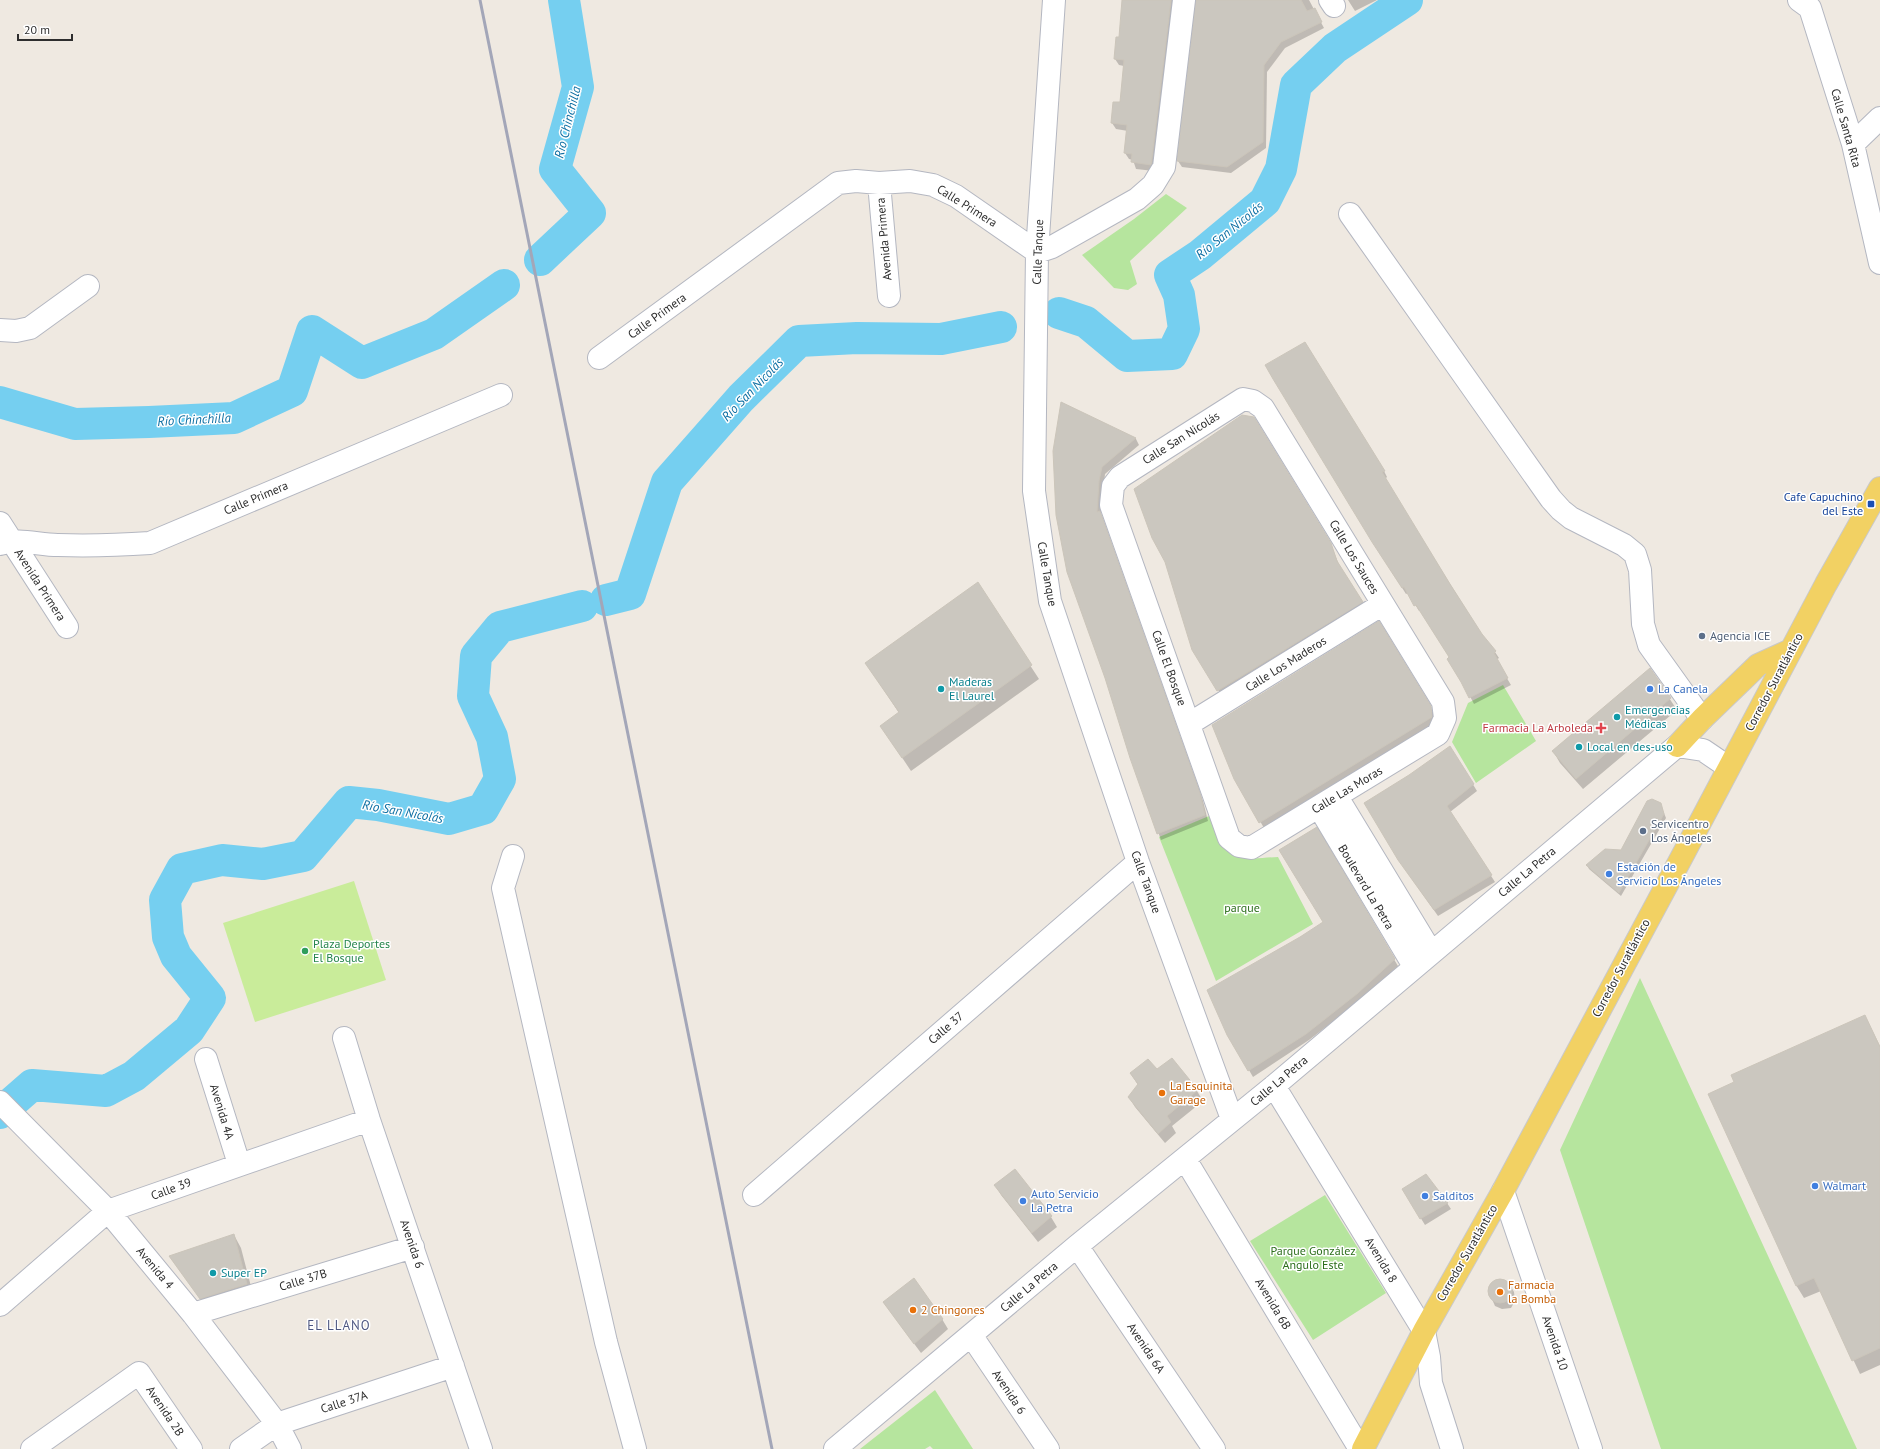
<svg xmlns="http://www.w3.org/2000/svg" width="1880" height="1449" font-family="'PT Sans',sans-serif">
<rect width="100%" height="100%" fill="#efe9e1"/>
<path fill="#b6e59e" d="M 1166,194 L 1187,208 L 1130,261 L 1137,284 L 1128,290 L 1114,288 L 1082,255 L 1134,219 Z
M 1503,685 L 1536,741 L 1476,783 L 1452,742 L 1468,703 Z
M 1209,816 C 1213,823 1214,832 1219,839 C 1235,864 1252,858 1278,857 L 1313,924 L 1216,981 L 1159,837 Z
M 1640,978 L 1857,1449 L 1661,1449 L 1560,1150 Z
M 1325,1195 L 1386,1293 L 1313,1340 L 1250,1241 Z
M 935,1390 L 973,1449 L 933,1449 L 930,1446 L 925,1449 L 860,1449 Z"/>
<path fill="#c9ec9a" d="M 354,881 L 386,980 L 255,1022 L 223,923 Z"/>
<path fill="#0003" d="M 1124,0 L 1177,0 L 1154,171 L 1136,169 L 1133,160 L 1129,159 L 1125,153 L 1128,131 L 1116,129 L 1112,123 L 1121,103 L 1124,66 L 1119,65 L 1115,59 L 1120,39 Z
M 1197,0 L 1309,0 L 1324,28 L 1285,48 L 1267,72 L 1266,148 L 1231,173 L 1182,167 L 1178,161 Z
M 1348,0 L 1377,0 L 1355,11 Z
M 1266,365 L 1384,471 L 1387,477 L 1385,479 L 1481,634 L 1495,652 L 1499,658 L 1496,660 L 1511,685 L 1474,704 L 1450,658 L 1420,610 L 1419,611 L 1408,593 L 1406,594 L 1377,548 Z
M 1062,403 L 1136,439 L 1139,445 L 1105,474 L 1101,514 L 1203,801 L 1208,821 L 1161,840 L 1131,757 Z
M 1330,543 L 1340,567 L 1366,608 L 1222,696 L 1197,657 Z
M 977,584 L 1039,679 L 911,771 L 881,726 L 899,713 L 866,663 Z
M 1379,623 L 1434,714 L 1435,723 L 1383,757 L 1264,828 L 1235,778 Z
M 1650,669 L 1677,710 L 1583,789 L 1560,763 L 1553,751 Z
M 1450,747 L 1477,791 L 1450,812 L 1495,882 L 1438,916 L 1403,866 Z
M 1660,803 L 1666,818 L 1621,896 L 1589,869 L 1587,865 L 1622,851 Z
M 1316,829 L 1398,966 L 1362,999 L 1309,1040 L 1253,1077 L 1228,1034 L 1301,938 L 1324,923 Z
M 1865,1016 L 1880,1046 L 1880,1365 L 1860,1374 L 1821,1291 L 1804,1298 L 1796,1285 Z
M 1171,1060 L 1197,1091 L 1203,1101 L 1172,1126 L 1176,1133 L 1165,1143 L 1135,1107 L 1129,1097 L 1138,1085 L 1131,1074 L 1157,1070 Z
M 1014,1170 L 1051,1217 L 1057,1227 L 1038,1242 L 1001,1195 L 995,1185 Z
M 1403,1189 L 1447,1203 L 1451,1209 L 1425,1225 Z
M 234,1235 L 241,1248 L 254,1298 L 209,1311 L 170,1257 Z
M 1501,1279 L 1510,1285 L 1514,1292 L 1515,1301 L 1511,1308 L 1502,1309 L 1495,1306 L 1488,1290 L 1493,1282 Z
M 884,1303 L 942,1319 L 948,1329 L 921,1353 Z"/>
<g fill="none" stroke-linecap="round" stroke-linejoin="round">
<path stroke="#75cff0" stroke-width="32" d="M 540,260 L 590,213 L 555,169 L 578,87 L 564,0
M 1059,313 L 1086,322 L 1127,356 L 1172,354 L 1184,329 L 1179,295 L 1170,275 L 1200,255 L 1265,201 L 1281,169 L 1296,85 L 1335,48 L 1407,0
M 0,402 L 75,424 L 149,422 L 234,418 L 292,391 L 312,331 L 362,363 L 434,334 L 504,285
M 606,600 L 630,594 L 667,482 L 741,398 L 799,341 L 857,338 L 941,339 L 1001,327
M 0,1113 L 32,1085 L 106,1091 L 134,1076 L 189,1030 L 210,998 L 176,956 L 168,937 L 165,900 L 182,869 L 222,860 L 263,864 L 303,856 L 349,802 L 378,805 L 449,819 L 483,809 L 500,779 L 492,737 L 473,696 L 476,656 L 500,627 L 582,606"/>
</g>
<path fill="#cbc7bf" stroke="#cbc5ba" d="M 1122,0 L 1171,0 L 1151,165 L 1131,162 L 1132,154 L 1124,153 L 1127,125 L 1111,123 L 1113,102 L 1120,102 L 1124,60 L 1114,59 L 1116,37 L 1119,37 Z
M 1196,0 L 1301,0 L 1307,11 L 1315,8 L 1322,22 L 1281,42 L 1264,65 L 1263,142 L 1227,167 L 1177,161 Z
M 1305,342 L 1385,471 L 1382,472 L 1450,584 L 1482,634 L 1496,651 L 1494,653 L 1508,678 L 1469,698 L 1461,682 L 1447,659 L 1449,657 L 1416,605 L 1414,606 L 1404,587 L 1402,588 L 1372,542 L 1273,379 L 1265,365 Z
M 1061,402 L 1136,438 L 1102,467 L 1099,481 L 1097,512 L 1100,511 L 1200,793 L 1205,815 L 1157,834 L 1130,758 L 1105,678 L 1067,572 L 1056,515 L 1053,451 Z
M 1242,415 L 1254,417 L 1331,543 L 1337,561 L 1363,602 L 1217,691 L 1192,650 L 1165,562 L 1152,538 L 1134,489 Z
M 978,582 L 1032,665 L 902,758 L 880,726 L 899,712 L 865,663 Z
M 1379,621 L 1431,706 L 1432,717 L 1259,823 L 1234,779 L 1212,725 Z
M 1650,668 L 1671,698 L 1576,779 L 1552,751 Z
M 1450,746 L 1474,784 L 1447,806 L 1492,875 L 1434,910 L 1398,860 L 1364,803 L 1409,775 Z
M 1652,799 L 1661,803 L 1664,814 L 1619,893 L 1586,865 L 1605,849 L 1621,850 L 1647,801 Z
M 1317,827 L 1395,959 L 1358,993 L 1306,1034 L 1248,1071 L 1227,1035 L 1207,990 L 1300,937 L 1323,922 L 1279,850 Z
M 1865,1015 L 1880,1047 L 1880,1348 L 1852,1361 L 1814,1278 L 1796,1286 L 1708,1094 L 1734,1082 L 1731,1075 Z
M 1172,1058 L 1198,1090 L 1167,1116 L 1171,1122 L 1158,1134 L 1128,1097 L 1138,1084 L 1130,1073 L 1148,1059 L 1157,1069 Z
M 1015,1169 L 1052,1216 L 1032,1233 L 994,1185 Z
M 1426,1174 L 1448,1203 L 1420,1219 L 1402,1189 Z
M 234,1234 L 247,1284 L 200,1299 L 169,1256 Z
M 914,1278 L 943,1319 L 914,1344 L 883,1302 Z
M1488 1291a12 12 0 1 1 24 0a12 12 0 1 1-24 0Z"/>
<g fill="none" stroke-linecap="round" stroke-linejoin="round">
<defs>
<path id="minor" d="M 1054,0 L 1037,252 L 1034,491 L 1050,601 L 1138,862 L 1232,1119
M 1330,0 L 1334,6
M 1799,0 L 1810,8 L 1853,144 L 1880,263
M 1853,144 L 1880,118
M 879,183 L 889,296
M 1350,214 L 1551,499 L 1561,510 L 1571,518 L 1624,545 L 1635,554 L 1640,570 L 1643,624 L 1649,645 L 1702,719
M 0,330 L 16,331 L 30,328 L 88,286
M 599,358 L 838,183 L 856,181 L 879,183 L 910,181 L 933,185 L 956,196 L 1037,252 L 1052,247 L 1137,199 L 1153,185 L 1164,167 L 1184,0
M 1243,399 L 1253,401 L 1263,408 L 1443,702 L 1445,718 L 1438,734 L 1251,848 L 1239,846 L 1229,838 L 1111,505 L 1113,486 L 1120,477 Z
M 0,523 L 67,627
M 0,544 C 20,538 38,545 58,545 C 89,546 120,545 150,543 L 501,395
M 1189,724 L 1383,604
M 1337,797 L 1431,952
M 1319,807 L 1414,966
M 513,856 L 503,888 L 606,1342 L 635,1449
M 344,1038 L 369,1120 L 481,1449
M 206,1059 L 239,1164
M 1274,1086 L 1424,1331 L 1429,1357 L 1431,1383 L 1452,1449
M 0,1102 L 108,1211 L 193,1314 L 277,1424 L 290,1449
M 1185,1159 L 1360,1449
M 1503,1191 L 1591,1449
M 754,1195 L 1138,862
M 1077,1246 L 1214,1449
M 0,1305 L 108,1211 L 369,1120
M 193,1314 L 413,1247
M 971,1335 L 1048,1449
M 32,1449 L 139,1373 L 191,1449
M 241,1449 L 277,1424 L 453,1366
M 835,1449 L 1077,1246 L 1274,1086 L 1677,746 L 1703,750 L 1728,767"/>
<path id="major" d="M 1677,746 L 1702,719 L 1758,665 L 1791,650
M 1363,1449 L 1424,1331 L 1503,1191 L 1685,851 L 1826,584 L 1880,488"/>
</defs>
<use href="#minor" stroke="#b4b7c1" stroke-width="24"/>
<use href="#major" stroke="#c9c9c9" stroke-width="24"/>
<use href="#minor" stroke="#fff" stroke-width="22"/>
<use href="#major" stroke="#f2d163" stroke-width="22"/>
<path stroke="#a3a6b8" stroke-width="3" d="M 480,0 L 772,1449"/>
</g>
<rect fill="#1a4fb4" stroke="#fff" stroke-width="1.5" x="1867" y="500" width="8" height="8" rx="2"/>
<g fill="#5c6f8a" stroke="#fff" stroke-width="1.5">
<circle cx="1702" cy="636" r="4"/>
<circle cx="1643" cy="831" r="4"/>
</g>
<g fill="#0f9aa8" stroke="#fff" stroke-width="1.5">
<circle cx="941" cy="689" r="4"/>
<circle cx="1617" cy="717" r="4"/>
<circle cx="1579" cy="747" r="4"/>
<circle cx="213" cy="1273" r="4"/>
</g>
<g fill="#3f7fe0" stroke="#fff" stroke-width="1.5">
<circle cx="1650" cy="689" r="4"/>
<circle cx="1609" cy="874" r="4"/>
<circle cx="1815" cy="1186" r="4"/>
<circle cx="1425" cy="1196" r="4"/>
<circle cx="1023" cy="1201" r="4"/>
</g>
<path fill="#e0444e" stroke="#fff" stroke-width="1.5" d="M1599 722h4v4h4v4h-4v4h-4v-4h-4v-4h4z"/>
<circle fill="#2e9e5b" stroke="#fff" stroke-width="1.5" cx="305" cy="951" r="4"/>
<g fill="#e8710a" stroke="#fff" stroke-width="1.5">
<circle cx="1162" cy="1093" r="4"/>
<circle cx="1500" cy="1292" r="4"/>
<circle cx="913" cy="1310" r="4"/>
</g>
<g text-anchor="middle" stroke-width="3" stroke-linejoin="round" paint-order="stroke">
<g font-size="12" fill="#2e2e2e" stroke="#fff">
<text transform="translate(1846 128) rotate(74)" y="4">Calle Santa Rita</text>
<text transform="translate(967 206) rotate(32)" y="4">Calle Primera</text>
<text transform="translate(884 239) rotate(-95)" y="4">Avenida Primera</text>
<text transform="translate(1038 252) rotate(-88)" y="4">Calle Tanque</text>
<text transform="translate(657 316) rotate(-36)" y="4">Calle Primera</text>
<text transform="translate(1181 438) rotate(-32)" y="4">Calle San Nicolás</text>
<text transform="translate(256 498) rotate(-23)" y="4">Calle Primera</text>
<text transform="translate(1354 557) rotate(59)" y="4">Calle Los Sauces</text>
<text transform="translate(1047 574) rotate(80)" y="4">Calle Tanque</text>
<text transform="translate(40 585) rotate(57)" y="4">Avenida Primera</text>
<text transform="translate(1286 664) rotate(-32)" y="4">Calle Los Maderos</text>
<text transform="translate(1169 668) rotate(70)" y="4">Calle El Bosque</text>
<text transform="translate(1774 682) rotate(-62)" y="4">Corredor Suratlántico</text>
<text transform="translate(1347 790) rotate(-31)" y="4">Calle Las Moras</text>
<text transform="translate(1527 872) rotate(-40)" y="4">Calle La Petra</text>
<text transform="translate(1146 882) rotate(70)" y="4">Calle Tanque</text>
<text transform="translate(1366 887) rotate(59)" y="4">Boulevard La Petra</text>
<text transform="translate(1621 968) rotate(-62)" y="4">Corredor Suratlántico</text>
<text transform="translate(946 1028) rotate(-41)" y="4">Calle 37</text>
<text transform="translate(1279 1081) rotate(-40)" y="4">Calle La Petra</text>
<text transform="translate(222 1112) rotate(73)" y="4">Avenida 4A</text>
<text transform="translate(171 1189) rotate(-20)" y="4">Calle 39</text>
<text transform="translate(412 1244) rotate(71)" y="4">Avenida 6</text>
<text transform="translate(1467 1253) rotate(-60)" y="4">Corredor Suratlántico</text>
<text transform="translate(1381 1260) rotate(59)" y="4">Avenida 8</text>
<text transform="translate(155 1268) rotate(50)" y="4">Avenida 4</text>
<text transform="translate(303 1280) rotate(-17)" y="4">Calle 37B</text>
<text transform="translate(1029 1287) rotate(-40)" y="4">Calle La Petra</text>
<text transform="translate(1273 1304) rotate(59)" y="4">Avenida 6B</text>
<text transform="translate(1555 1343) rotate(71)" y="4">Avenida 10</text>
<text transform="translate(1146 1348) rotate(56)" y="4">Avenida 6A</text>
<text transform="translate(1009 1392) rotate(56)" y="4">Avenida 6</text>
<text transform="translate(344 1402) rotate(-18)" y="4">Calle 37A</text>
<text transform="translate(165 1411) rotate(56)" y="4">Avenida 2B</text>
</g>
<g font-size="12" fill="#164399" stroke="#fff" text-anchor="end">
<text x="1863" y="501">Cafe Capuchino<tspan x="1863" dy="14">del Este</tspan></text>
</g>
<g font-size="12" fill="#4e5e75" stroke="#fff" text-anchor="start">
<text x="1710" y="640">Agencia ICE</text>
<text x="1651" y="828">Servicentro<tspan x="1651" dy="14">Los Ángeles</tspan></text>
</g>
<g font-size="12" fill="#0d838f" stroke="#fff" text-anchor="start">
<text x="949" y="686">Maderas<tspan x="949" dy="14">El Laurel</tspan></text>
<text x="1625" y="714">Emergencias<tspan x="1625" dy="14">Médicas</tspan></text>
<text x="1587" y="751">Local en des-uso</text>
<text x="221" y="1277">Super EP</text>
</g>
<g font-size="12" fill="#366cbe" stroke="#fff" text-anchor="start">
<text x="1658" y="693">La Canela</text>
<text x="1617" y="871">Estación de<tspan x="1617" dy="14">Servicio Los Ángeles</tspan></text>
<text x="1823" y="1190">Walmart</text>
<text x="1031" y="1198">Auto Servicio<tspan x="1031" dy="14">La Petra</tspan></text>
<text x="1433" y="1200">Salditos</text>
</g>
<g font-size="12" fill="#be3a42" stroke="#fff" text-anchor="end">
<text x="1593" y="732">Farmacia La Arboleda</text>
</g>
<g font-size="12" fill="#2c6e1b" stroke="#fff">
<text x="1242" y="912">parque</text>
<text x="1313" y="1255">Parque González<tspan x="1313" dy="14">Angulo Este</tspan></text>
</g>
<g font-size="12" fill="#27864d" stroke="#fff" text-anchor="start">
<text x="313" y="948">Plaza Deportes<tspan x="313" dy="14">El Bosque</tspan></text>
</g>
<g font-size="12" fill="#c56008" stroke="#fff" text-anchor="start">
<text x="1170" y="1090">La Esquinita<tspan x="1170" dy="14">Garage</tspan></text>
<text x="1508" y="1289">Farmacia<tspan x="1508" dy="14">la Bomba</tspan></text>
<text x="921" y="1314">2 Chingones</text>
</g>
<g font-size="13" font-style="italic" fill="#0d6fa3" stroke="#fff">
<text transform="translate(567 122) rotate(-76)" y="5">Río Chinchilla</text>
<text transform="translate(1229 230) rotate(-39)" y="5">Río San Nicolás</text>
<text transform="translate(752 389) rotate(-46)" y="5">Río San Nicolás</text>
<text transform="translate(194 419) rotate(-3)" y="5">Río Chinchilla</text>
<text transform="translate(403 811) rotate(10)" y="5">Río San Nicolás</text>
</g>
<g font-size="13" letter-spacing="1" fill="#4d5680" stroke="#fff">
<text x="339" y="1330">EL LLANO</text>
</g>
</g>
<path d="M18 34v6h54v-6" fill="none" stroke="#2e2e2e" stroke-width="2"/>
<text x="24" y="34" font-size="12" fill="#2e2e2e" stroke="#ffffff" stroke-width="3" paint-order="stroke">20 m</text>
</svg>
